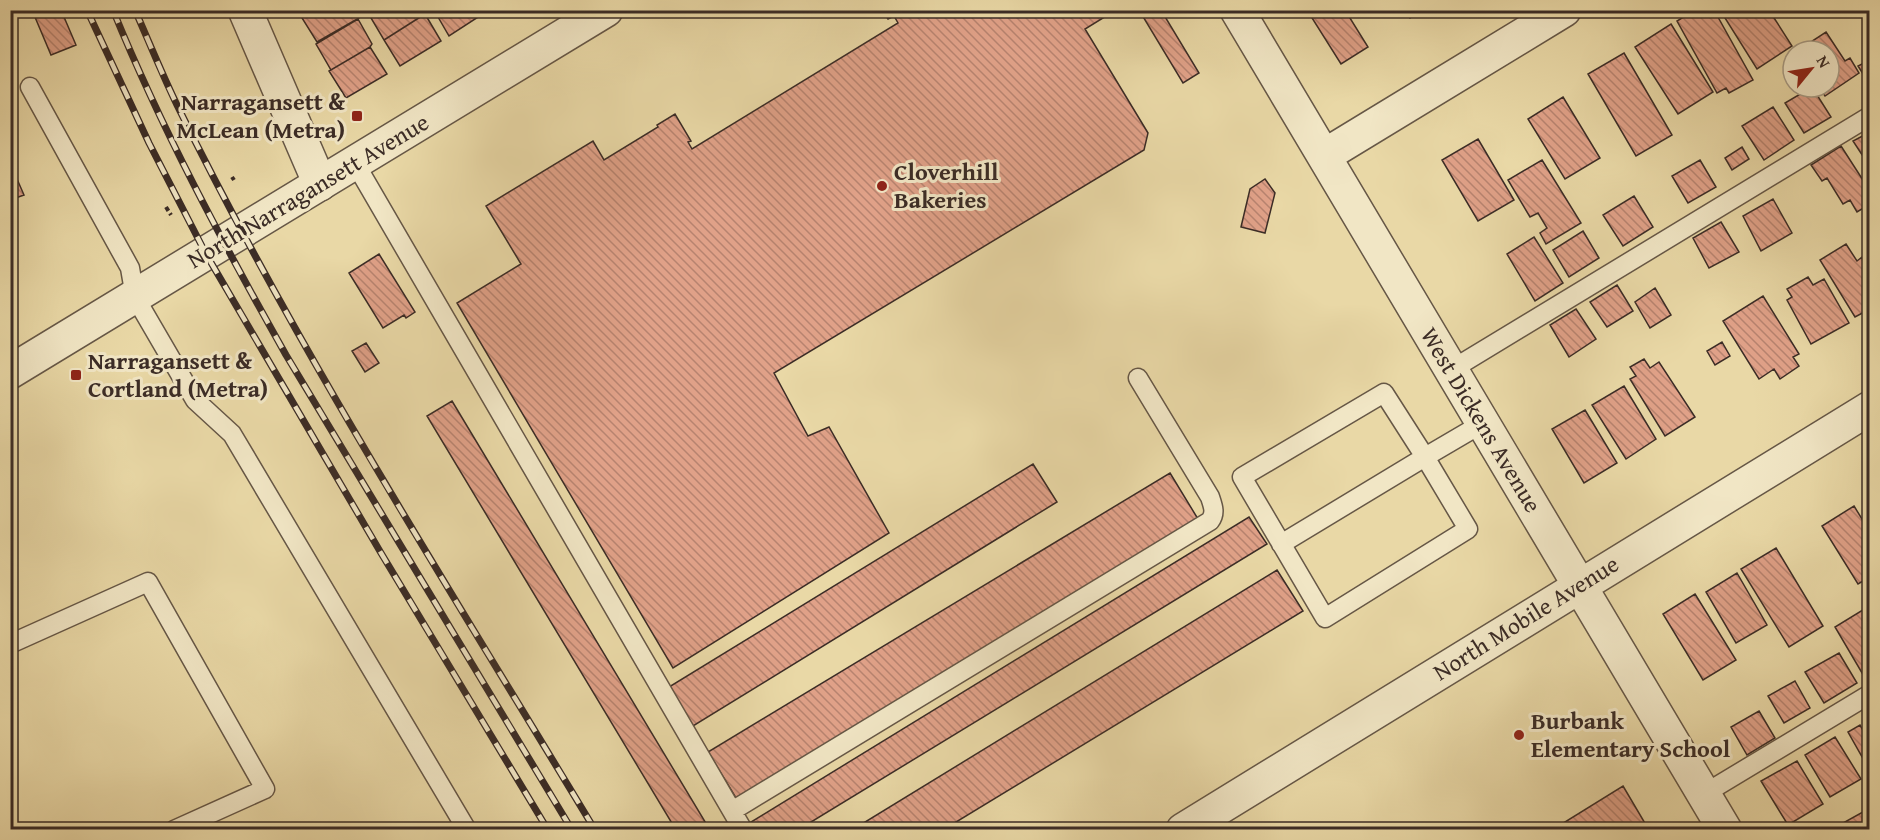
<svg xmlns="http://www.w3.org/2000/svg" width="1880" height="840" font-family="'Gentium Book Plus',serif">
<defs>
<pattern id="building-back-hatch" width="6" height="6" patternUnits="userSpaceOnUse" patternTransform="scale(1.5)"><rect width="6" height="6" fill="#e0a188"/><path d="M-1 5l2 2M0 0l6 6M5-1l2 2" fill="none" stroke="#b7836f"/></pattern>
</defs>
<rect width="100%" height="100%" fill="#e9d8a6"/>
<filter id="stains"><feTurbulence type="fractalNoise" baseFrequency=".00333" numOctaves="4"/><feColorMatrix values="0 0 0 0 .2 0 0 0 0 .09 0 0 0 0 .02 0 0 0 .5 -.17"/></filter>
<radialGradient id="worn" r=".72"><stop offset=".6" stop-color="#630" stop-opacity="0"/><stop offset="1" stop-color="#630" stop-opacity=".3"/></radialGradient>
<path fill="url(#building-back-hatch)" stroke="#3b2c26" stroke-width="1.5" d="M 32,10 L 61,10 L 76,45 L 51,55 Z
M 313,10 L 355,10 L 359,18 L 317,42 L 302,18 Z
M 372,10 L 423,10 L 425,14 L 384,40 L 368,13 Z
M 434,10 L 489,10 L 449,36 Z
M 882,10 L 1116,10 L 1085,29 L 1148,133 L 1144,150 L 774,373 L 808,436 L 829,427 L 889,533 L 673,668 L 457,303 L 521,264 L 486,206 L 593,141 L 604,160 L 658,127 L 657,125 L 675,114 L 691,141 L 688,142 L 692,149 L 898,23 L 894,16 L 888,19 Z
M 1139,10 L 1161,10 L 1199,73 L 1183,83 Z
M 1307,10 L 1345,10 L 1368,47 L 1341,64 Z
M 1406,10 L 1423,10 L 1410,18 Z
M 1695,10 L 1714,10 L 1753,80 L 1729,93 L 1726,88 L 1717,93 L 1677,21 Z
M 1720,10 L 1769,10 L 1792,46 L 1757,69 Z
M 1838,10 L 1861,10 L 1850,17 L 1847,13 L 1841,17 Z
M 425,14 L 441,41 L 400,66 L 384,40 Z
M 358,19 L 372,44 L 370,47 L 331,70 L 316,44 Z
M 1671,24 L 1713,92 L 1678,114 L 1635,47 Z
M 1826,32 L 1845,61 L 1850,58 L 1859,73 L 1825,96 L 1819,87 L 1829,87 L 1829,51 L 1797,51 Z
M 370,47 L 387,74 L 346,98 L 329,71 Z
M 1624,53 L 1672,135 L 1636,156 L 1588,74 Z
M 1870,60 L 1870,85 L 1858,66 Z
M 1812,87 L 1831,117 L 1804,133 L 1785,103 Z
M 1563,97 L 1600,158 L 1565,179 L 1528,119 Z
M 1773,107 L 1794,140 L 1764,160 L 1742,126 Z
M 1870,132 L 1870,167 L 1853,141 Z
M 1478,139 L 1514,200 L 1478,221 L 1442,160 Z
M 1841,146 L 1870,191 L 1870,204 L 1857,212 L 1850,200 L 1843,204 L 1827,178 L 1822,181 L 1811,165 Z
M 1742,147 L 1749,159 L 1732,170 L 1725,158 Z
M 1542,160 L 1581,223 L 1546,244 L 1540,233 L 1547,228 L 1538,213 L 1530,217 L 1508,180 Z
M 1700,160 L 1716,187 L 1688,203 L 1672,176 Z
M 10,163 L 24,195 L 10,200 Z
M 1265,179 L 1275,193 L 1265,233 L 1241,227 L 1250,189 Z
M 1634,196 L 1653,227 L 1623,246 L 1603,215 Z
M 1773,199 L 1792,233 L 1761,251 L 1743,216 Z
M 1721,222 L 1739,252 L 1709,268 L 1693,238 Z
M 1583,231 L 1599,258 L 1569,277 L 1553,250 Z
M 1534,237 L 1563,283 L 1535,301 L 1507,254 Z
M 1846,244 L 1857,261 L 1862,257 L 1870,269 L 1870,309 L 1855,317 L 1820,260 Z
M 379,254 L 415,312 L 406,318 L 404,315 L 383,328 L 349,273 Z
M 1808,277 L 1813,285 L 1824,279 L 1849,323 L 1811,344 L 1787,300 L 1792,297 L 1787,289 Z
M 1617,285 L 1633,311 L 1607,327 L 1590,302 Z
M 1655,288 L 1671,315 L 1650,328 L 1635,302 Z
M 1763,296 L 1799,354 L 1793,357 L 1799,366 L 1780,379 L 1774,369 L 1759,379 L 1723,321 Z
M 1576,309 L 1596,339 L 1569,357 L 1550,325 Z
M 1722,342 L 1730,356 L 1715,365 L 1707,351 Z
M 366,343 L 379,363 L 365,372 L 352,351 Z
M 1644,359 L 1650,368 L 1659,362 L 1695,417 L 1665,436 L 1630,379 L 1636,376 L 1630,367 Z
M 1624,386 L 1656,439 L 1626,459 L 1592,405 Z
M 452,401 L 710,830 L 676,830 L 427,416 Z
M 1585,410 L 1617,463 L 1584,483 L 1552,429 Z
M 1033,464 L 1057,502 L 693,726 L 669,687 Z
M 1170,473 L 1198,519 L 736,798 L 708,752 Z
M 1854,506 L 1870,532 L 1870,577 L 1858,584 L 1822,526 Z
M 1249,517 L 1267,544 L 798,830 L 755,830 L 751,822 Z
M 1776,548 L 1823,626 L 1789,647 L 1741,569 Z
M 1277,570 L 1303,611 L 943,830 L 852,830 Z
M 1737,573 L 1767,625 L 1736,643 L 1706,592 Z
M 1695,594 L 1736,660 L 1703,680 L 1663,614 Z
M 1866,608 L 1870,614 L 1870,676 L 1865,678 L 1835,627 Z
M 1839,653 L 1857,683 L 1824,703 L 1805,672 Z
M 1795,681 L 1810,708 L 1784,723 L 1768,696 Z
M 1759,711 L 1775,738 L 1747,755 L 1731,727 Z
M 1860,725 L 1868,740 L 1870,739 L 1870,771 L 1848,732 Z
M 1835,737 L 1861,779 L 1830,797 L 1805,755 Z
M 1797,761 L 1823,804 L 1788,825 L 1761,781 Z
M 1623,786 L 1649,830 L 1552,830 Z
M 1870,808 L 1870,830 L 1847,830 L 1843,823 Z"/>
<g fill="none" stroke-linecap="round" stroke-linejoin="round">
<defs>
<path id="service" d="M 30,87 L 130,268 L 135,297 L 195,400 L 232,434 L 467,830
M 355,163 L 743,830
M 1451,370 L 1870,116
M 1281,544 L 1425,457 L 1468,529 L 1325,618 L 1242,477 L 1384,393 L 1425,457 L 1483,423
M 10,644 L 148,582 L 265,789 L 174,830
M 1704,794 L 1870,694
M 732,811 L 1210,521 C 1216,513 1213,506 1210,497 L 1138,378"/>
<path id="minor" d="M 245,10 L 320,184
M 1237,10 L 1725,830
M 1324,156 L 1564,10
M 1183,830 L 1870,408"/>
<path id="tertiary" d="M 10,372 L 606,10"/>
</defs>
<use href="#service" stroke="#665746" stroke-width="21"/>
<use href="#minor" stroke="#665746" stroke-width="36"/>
<use href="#tertiary" stroke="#665746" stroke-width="36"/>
<path stroke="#3b2c26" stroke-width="4" stroke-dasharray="4.5 3" stroke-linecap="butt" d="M 232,177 L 234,180
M 166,207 L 171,215"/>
<use href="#service" stroke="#f1e6c5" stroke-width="18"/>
<use href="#minor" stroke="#f1e6c5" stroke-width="33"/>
<use href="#tertiary" stroke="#f1e6c5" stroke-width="33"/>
<defs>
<path id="rail" d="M 87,10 L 149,143 L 206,254 L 381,553 L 548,830
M 113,10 C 162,130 223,243 286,355 L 572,830
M 135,10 C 149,42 162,74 177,105 C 300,355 451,591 595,830"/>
</defs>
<use href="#rail" stroke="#3b2c26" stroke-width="7"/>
<use href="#rail" stroke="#f1e6c5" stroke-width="4.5" stroke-dasharray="14" stroke-linecap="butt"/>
</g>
<g fill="#8f2418" stroke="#f1e6c5" stroke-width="2">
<rect x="351" y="110" width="12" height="12" rx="3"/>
<circle cx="882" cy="186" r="6"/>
<rect x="70" y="369" width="12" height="12" rx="3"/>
<circle cx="1519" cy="735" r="6"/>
</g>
<g text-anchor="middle" stroke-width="6" stroke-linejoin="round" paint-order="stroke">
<g font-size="24" font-weight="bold" fill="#3b2c26" stroke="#f1e6c5" text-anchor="start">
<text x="345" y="110" text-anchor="end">Narragansett &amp;<tspan x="345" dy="28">McLean (Metra)</tspan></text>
<text x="894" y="180">Cloverhill<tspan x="894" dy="28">Bakeries</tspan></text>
<text x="88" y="369">Narragansett &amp;<tspan x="88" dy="28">Cortland (Metra)</tspan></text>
<text x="1531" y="729">Burbank<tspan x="1531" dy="28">Elementary School</tspan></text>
</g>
<g font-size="24" fill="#3b2c26" stroke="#f1e6c5">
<text transform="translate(308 191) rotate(-31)" y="8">North Narragansett Avenue</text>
<text transform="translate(1481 420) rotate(59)" y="8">West Dickens Avenue</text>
<text transform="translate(1526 618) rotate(-32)" y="8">North Mobile Avenue</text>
</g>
</g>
<rect width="1880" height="840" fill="none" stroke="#e9d8a6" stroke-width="36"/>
<rect x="12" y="12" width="1856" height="816" fill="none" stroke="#3b2c26" stroke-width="3"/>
<rect x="18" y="18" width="1844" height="804" fill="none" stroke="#3b2c26" stroke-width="1.5"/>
<g transform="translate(1811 69) rotate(60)"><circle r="28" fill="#f1e6c5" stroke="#a89c85" stroke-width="1.5"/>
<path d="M0-4.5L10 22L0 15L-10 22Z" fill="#8f2418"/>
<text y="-9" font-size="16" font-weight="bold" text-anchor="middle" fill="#3b2c26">N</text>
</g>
<rect width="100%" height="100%" filter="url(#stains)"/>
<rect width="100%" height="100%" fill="url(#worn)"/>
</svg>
